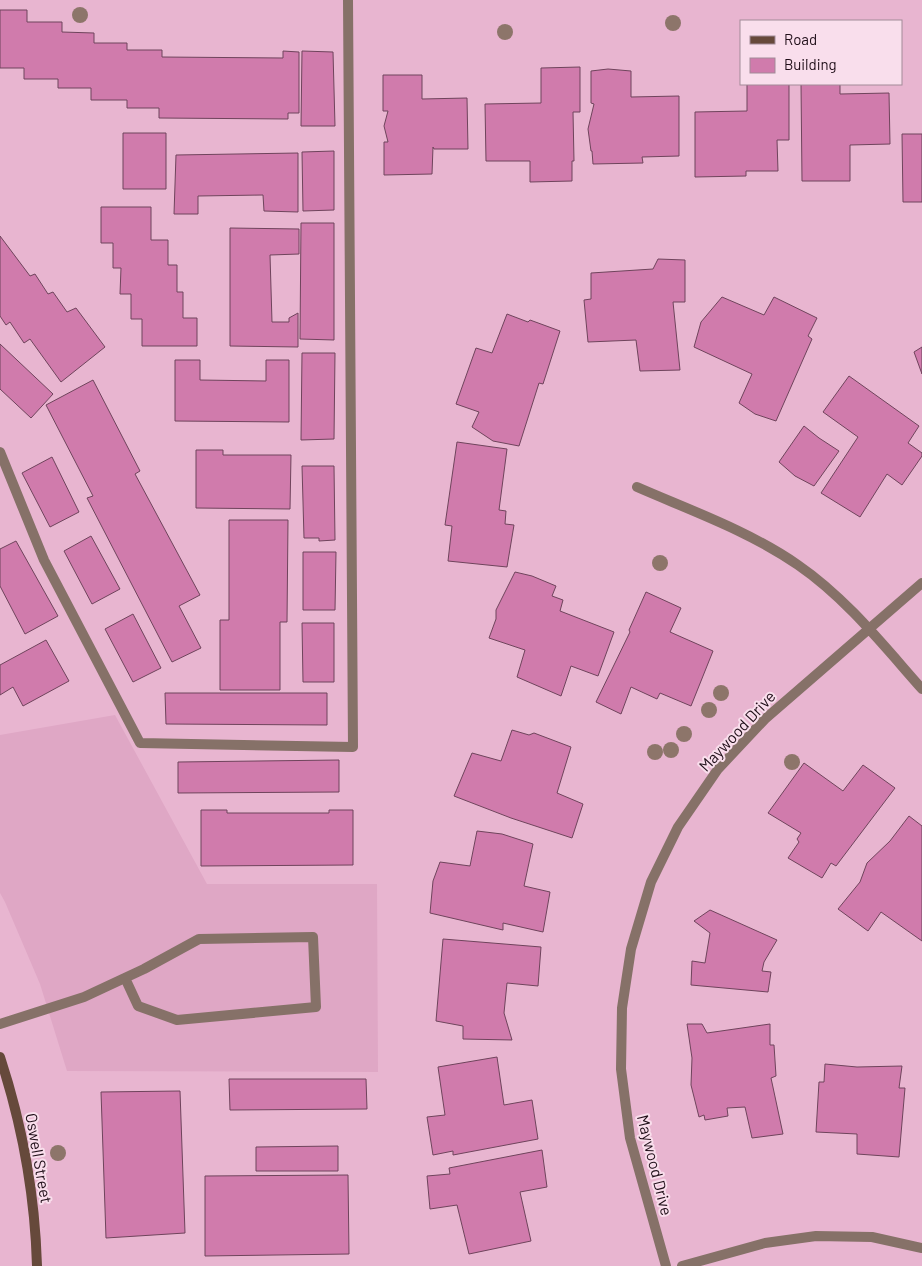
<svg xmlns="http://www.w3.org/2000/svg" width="922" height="1266" font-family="Barlow,sans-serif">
<rect width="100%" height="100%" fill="#e8b5d0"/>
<path fill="#dfa7c5" d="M 115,715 L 207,884 L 377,884 L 378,1072 L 67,1071 L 40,984 L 5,902 L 0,893 L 0,735 Z"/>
<path fill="#d07bac" stroke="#6f445c" d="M 0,10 L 27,10 L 27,22 L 62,22 L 62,32 L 94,33 L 94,43 L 127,43 L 127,50 L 162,50 L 162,57 L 283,58 L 283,51 L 299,52 L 299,113 L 288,113 L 288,119 L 159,118 L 159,108 L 127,108 L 127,100 L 91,100 L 91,88 L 58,88 L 58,79 L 24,79 L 24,68 L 0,68 Z
M 302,51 L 333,52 L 335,126 L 301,126 Z
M 580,67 L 580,112 L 573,112 L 574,161 L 572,161 L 572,181 L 530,182 L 530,161 L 486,161 L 485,104 L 541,103 L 541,68 Z
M 608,69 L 631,71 L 631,97 L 679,96 L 679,156 L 642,157 L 643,163 L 593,164 L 592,151 L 591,151 L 588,129 L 594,104 L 591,103 L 591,71 Z
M 383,75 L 422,75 L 422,99 L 467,98 L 468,149 L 434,149 L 433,147 L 432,174 L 384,175 L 384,142 L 388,142 L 384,126 L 388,111 L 383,111 Z
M 747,84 L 789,84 L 789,140 L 777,140 L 778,171 L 746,171 L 746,176 L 695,177 L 695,112 L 747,111 Z
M 801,84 L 840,84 L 840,94 L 889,93 L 890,144 L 850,145 L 850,181 L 802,181 Z
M 123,133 L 166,133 L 166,189 L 123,189 Z
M 902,134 L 922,134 L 922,202 L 903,202 Z
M 334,151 L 334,210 L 303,211 L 302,152 Z
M 298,153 L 298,212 L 264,211 L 263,195 L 198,196 L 198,214 L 174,214 L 176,155 Z
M 101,207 L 151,207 L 151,240 L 168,240 L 168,265 L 177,265 L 177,292 L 183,292 L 183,318 L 197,318 L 197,346 L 142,346 L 142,319 L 131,319 L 131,294 L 120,294 L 121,268 L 113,268 L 113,243 L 101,243 Z
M 301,223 L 334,223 L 334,340 L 300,339 Z
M 230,228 L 299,229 L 299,254 L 270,255 L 272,322 L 289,322 L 289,318 L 298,313 L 298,347 L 230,346 Z
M 0,236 L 30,276 L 35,274 L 48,294 L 53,292 L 67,312 L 76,308 L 105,347 L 61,382 L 30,339 L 24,343 L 10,322 L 6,325 L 0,316 Z
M 658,259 L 685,260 L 685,302 L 673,302 L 680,370 L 640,371 L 636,340 L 588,342 L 584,300 L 591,299 L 591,273 L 653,269 Z
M 722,297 L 764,315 L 774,297 L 817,318 L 808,336 L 812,339 L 776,421 L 755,414 L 739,403 L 752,374 L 694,347 L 701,322 Z
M 507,314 L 528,322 L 530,320 L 560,331 L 543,384 L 539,383 L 519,446 L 493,441 L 472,427 L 479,412 L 456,404 L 476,348 L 492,353 Z
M 0,344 L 53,394 L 31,418 L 0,389 Z
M 922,347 L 922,374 L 914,352 Z
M 302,353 L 335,353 L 334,439 L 301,440 Z
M 175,360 L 200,360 L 200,380 L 266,381 L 266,360 L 289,360 L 289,422 L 175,421 Z
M 849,376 L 919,426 L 908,443 L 922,453 L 922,456 L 902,485 L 887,474 L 860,517 L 821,493 L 858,437 L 823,412 Z
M 93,380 L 140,471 L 135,474 L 200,595 L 179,606 L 201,648 L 172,662 L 87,498 L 93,496 L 46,405 Z
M 804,426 L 819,438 L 839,451 L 814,486 L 795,476 L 779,462 Z
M 457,442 L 507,449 L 499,510 L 506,511 L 505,524 L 514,525 L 507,567 L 448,561 L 452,526 L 445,525 Z
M 196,450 L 223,450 L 223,455 L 291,455 L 290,509 L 196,508 Z
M 52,457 L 79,512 L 50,527 L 22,473 Z
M 302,466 L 334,466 L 335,540 L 319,541 L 319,538 L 304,538 Z
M 229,520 L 288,520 L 287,622 L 280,622 L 280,690 L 220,690 L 220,620 L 229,620 Z
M 91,536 L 120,589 L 92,604 L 64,551 Z
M 16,541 L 58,616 L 25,634 L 0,586 L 0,549 Z
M 303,552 L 336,552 L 335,610 L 303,610 Z
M 515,572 L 532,576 L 556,586 L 552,596 L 563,600 L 560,611 L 614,632 L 598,676 L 571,666 L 561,696 L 517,677 L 525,650 L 489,638 L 496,619 L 496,610 Z
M 646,592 L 681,608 L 670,632 L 713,651 L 691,706 L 660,693 L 657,699 L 631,687 L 621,714 L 596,702 L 630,632 L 629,630 Z
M 133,614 L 161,668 L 133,682 L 105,629 Z
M 302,623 L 334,623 L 334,682 L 303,682 Z
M 46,640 L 69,681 L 23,706 L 13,687 L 0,695 L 0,665 Z
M 165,693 L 327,693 L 327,725 L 166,724 Z
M 512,730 L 529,735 L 534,733 L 571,747 L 557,793 L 583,804 L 572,838 L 511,818 L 454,796 L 472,753 L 501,761 Z
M 339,760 L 339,792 L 178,793 L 178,762 Z
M 804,763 L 843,791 L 863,765 L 895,788 L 836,866 L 831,863 L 822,878 L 788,858 L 799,842 L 797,839 L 801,833 L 768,813 Z
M 201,810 L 227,810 L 227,813 L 329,813 L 329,810 L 353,810 L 353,865 L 201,866 Z
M 909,816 L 922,826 L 922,941 L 881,912 L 868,931 L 838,909 L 860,882 L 867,863 L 890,841 Z
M 477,831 L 502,834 L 533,844 L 524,886 L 550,892 L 543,932 L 503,923 L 503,930 L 430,913 L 433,881 L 440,862 L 470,866 Z
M 710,910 L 777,940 L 764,962 L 762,971 L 771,972 L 768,992 L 691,985 L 692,961 L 705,963 L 710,933 L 694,921 Z
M 443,939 L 541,947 L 538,986 L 507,983 L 504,1013 L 512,1040 L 463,1039 L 463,1026 L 436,1021 Z
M 687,1024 L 702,1024 L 707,1033 L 770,1024 L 770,1045 L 774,1045 L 776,1076 L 771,1078 L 783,1134 L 752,1138 L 745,1107 L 727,1108 L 728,1116 L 705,1120 L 704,1115 L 699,1117 L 691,1085 L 692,1058 Z
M 497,1057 L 504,1105 L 532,1100 L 538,1139 L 453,1155 L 453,1151 L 433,1155 L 427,1117 L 445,1115 L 438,1067 Z
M 825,1064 L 857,1067 L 902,1066 L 899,1088 L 905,1088 L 899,1157 L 857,1154 L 857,1134 L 816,1132 L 819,1082 L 824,1082 Z
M 229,1079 L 366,1079 L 367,1109 L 230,1110 Z
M 180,1091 L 185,1233 L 106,1238 L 101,1092 Z
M 338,1146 L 338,1171 L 256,1171 L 256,1147 Z
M 542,1150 L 547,1187 L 520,1192 L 531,1241 L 469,1254 L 457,1205 L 430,1209 L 427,1176 L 450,1174 L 449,1168 Z
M 348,1175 L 349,1254 L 205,1256 L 205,1176 Z"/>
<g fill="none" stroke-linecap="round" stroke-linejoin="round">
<path stroke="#867168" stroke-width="10" d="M 0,452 L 44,560 L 140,743 L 353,747 L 348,0
M 0,1024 L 84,997 L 144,969 L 199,939 L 313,937 L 316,1007 L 177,1020 L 138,1006 L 125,978"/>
<path stroke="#867168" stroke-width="10" d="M 637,487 C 692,511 749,531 798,565 C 846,598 883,645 922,689
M 666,1266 L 630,1138 L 621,1069 L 622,1008 L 631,949 L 651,882 L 678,827 L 718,769 L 765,719 L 922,583
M 682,1266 L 765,1243 L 816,1236 L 872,1237 L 922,1248"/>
<path stroke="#66493b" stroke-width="10" d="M 0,1057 C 22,1124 35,1195 37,1266"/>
</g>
<g fill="#8d756a">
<circle cx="80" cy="15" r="8"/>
<circle cx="673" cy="23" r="8"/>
<circle cx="505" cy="32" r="8"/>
<circle cx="660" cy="563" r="8"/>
<circle cx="721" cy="693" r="8"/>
<circle cx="709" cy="710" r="8"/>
<circle cx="684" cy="734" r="8"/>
<circle cx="671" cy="750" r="8"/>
<circle cx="655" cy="752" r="8"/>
<circle cx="792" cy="762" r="8"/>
<circle cx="58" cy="1153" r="8"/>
</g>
<g text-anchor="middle" stroke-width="4" stroke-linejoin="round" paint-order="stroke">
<g font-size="16" fill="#200f19" stroke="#f9deec">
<text transform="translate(737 731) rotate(-47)" y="6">Maywood Drive</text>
<text transform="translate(39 1158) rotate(80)" y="6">Oswell Street</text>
<text transform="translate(655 1165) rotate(76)" y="6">Maywood Drive</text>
</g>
</g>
<rect x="740" y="20" width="162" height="65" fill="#f9deec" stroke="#a28b98"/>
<rect x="750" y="36" width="25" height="8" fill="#66493b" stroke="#a28b98"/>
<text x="784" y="45" font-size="15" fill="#200f19">Road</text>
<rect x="750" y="58" width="25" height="15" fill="#d07bac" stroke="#a28b98"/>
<text x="784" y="70" font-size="15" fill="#200f19">Building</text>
</svg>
